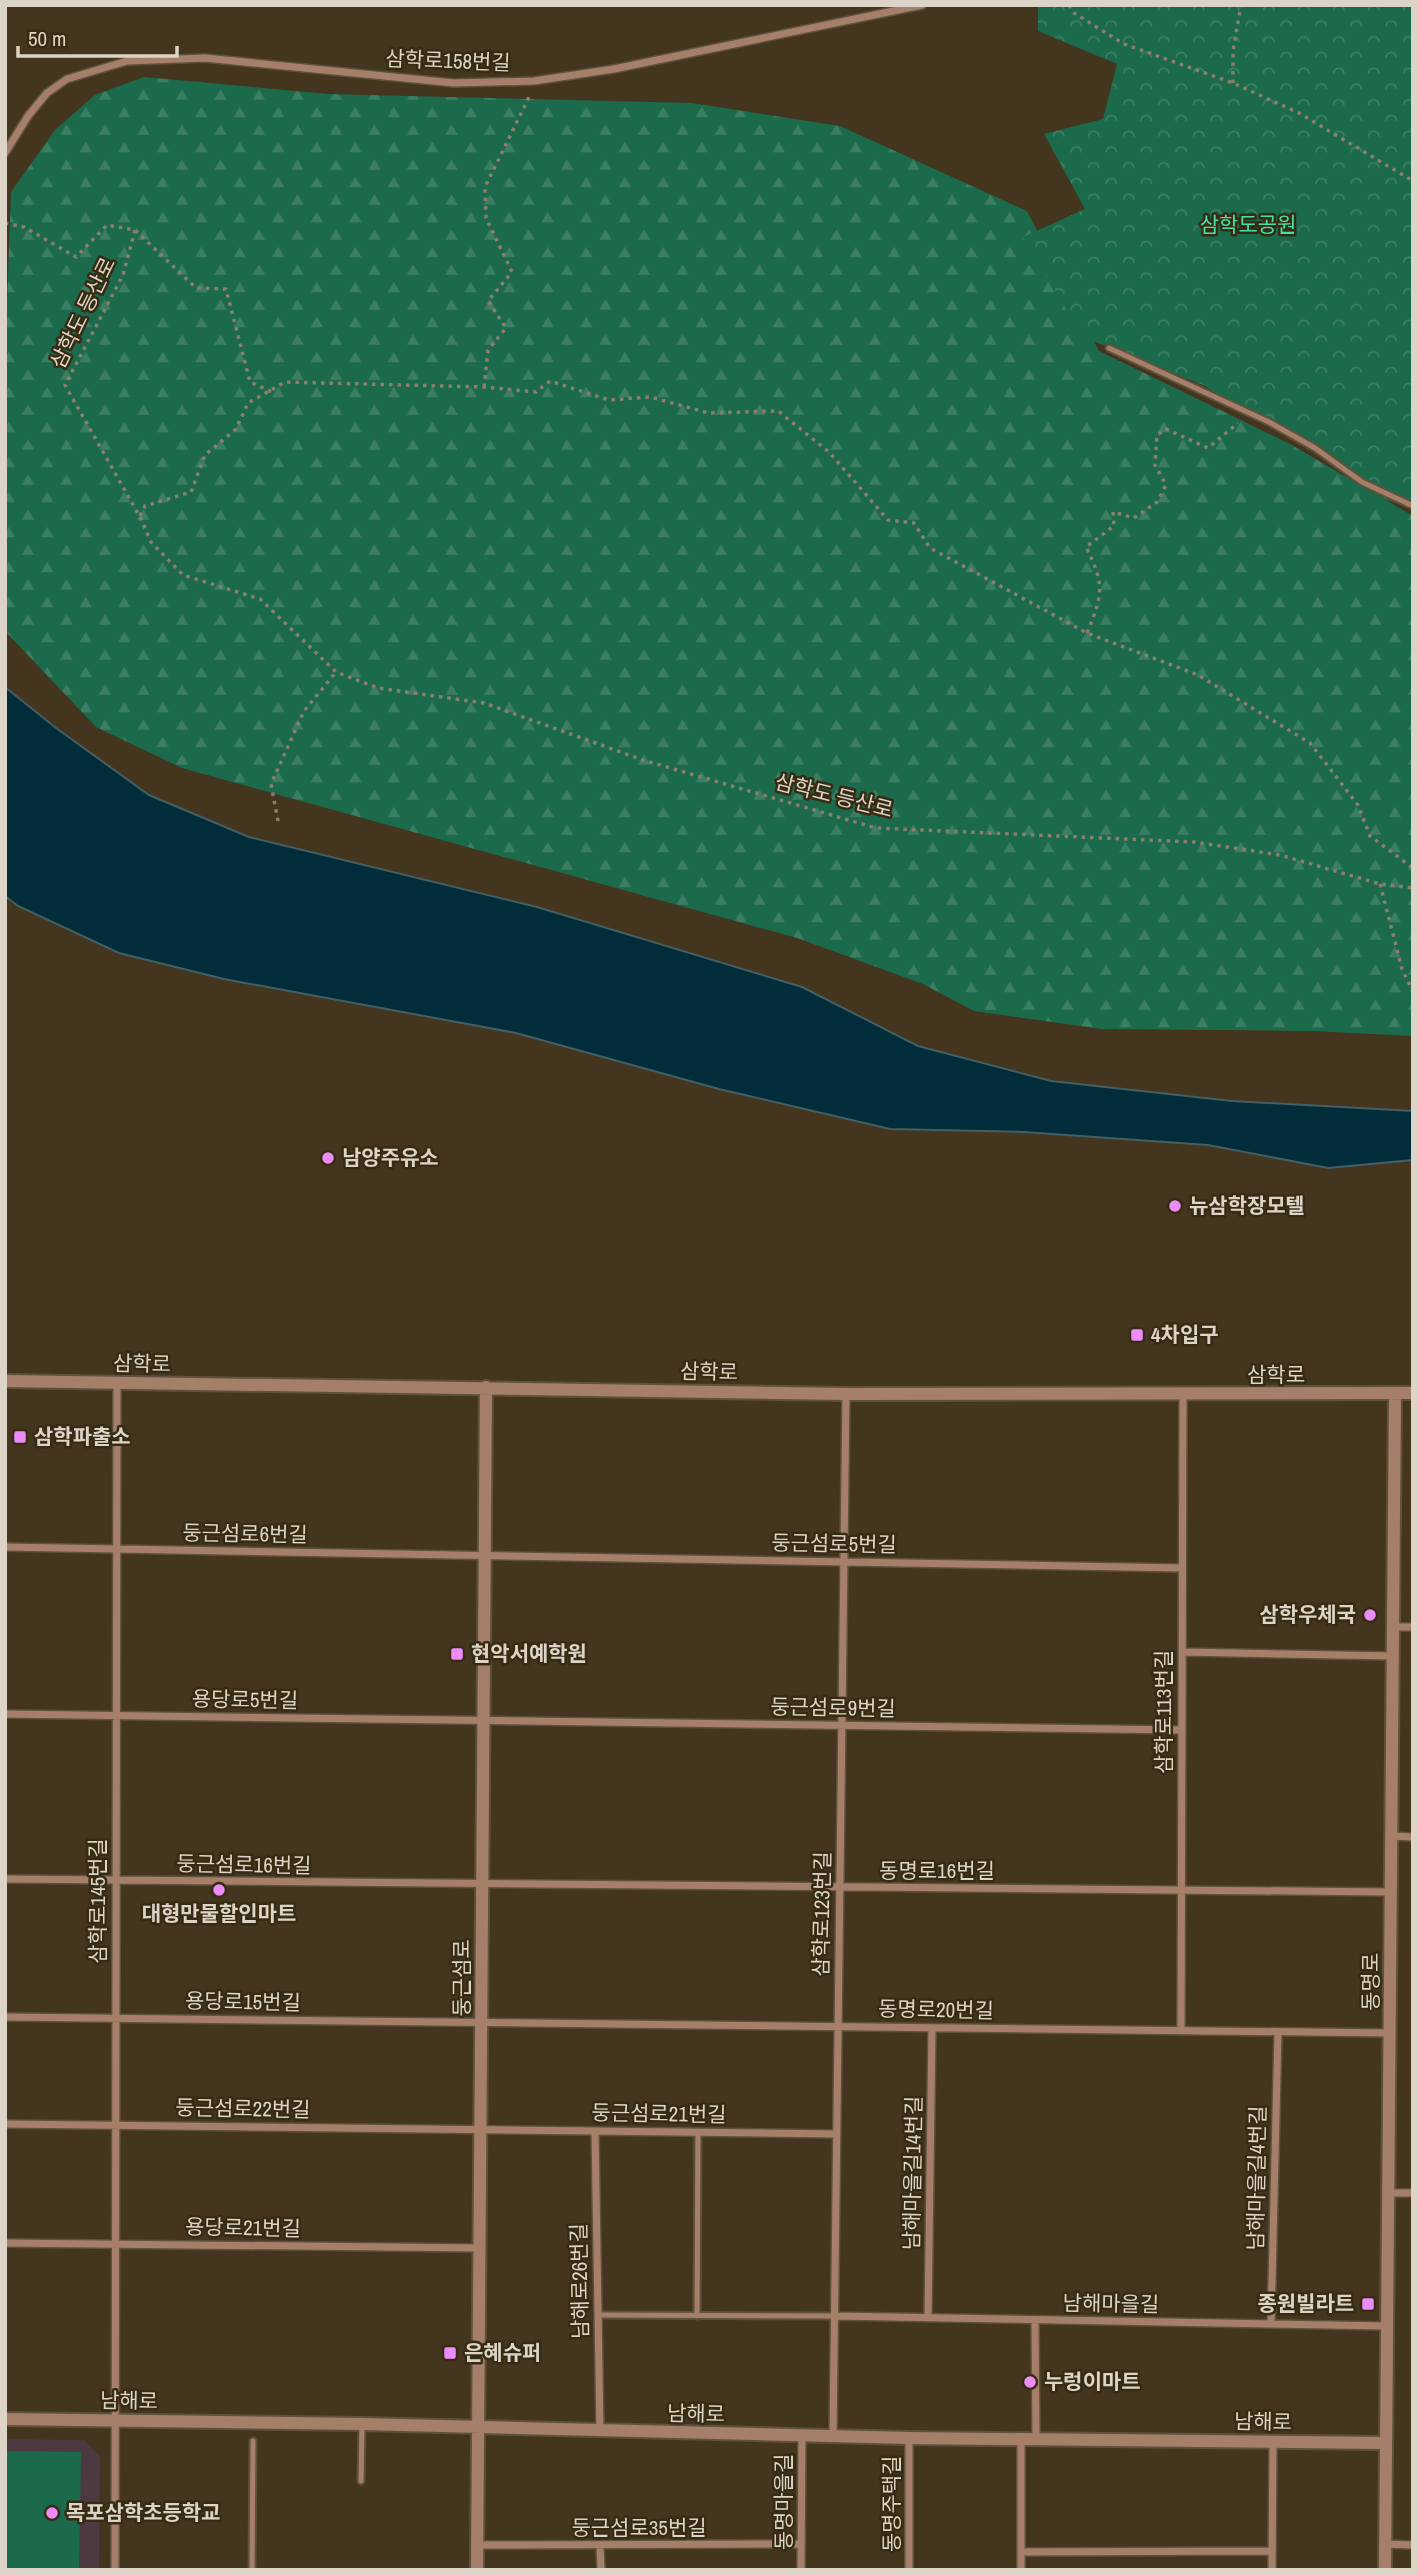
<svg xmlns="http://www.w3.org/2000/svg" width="1418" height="2575" font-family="'Archivo Narrow','Noto Sans KR',sans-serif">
<defs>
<pattern id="forest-firs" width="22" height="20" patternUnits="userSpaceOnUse" patternTransform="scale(1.75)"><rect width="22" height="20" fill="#1b6a4c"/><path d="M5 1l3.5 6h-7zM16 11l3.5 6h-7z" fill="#3c7e64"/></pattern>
<pattern id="park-crowns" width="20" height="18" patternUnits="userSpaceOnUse" patternTransform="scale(1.75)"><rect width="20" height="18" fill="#1b6a4c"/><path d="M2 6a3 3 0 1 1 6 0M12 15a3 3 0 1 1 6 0" fill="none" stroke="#3c7e64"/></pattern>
</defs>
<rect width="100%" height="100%" fill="#43351e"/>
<path fill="#4c3941" d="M 5,2439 L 84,2440 L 100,2457 L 99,2570 L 5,2570 Z"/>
<path fill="#1b6a4c" d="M 5,2451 L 81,2452 L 79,2570 L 5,2570 Z"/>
<path fill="url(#forest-firs)" d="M 144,77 L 328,94 L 692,103 L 840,126 L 1027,211 L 1099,351 L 1290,444 L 1413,516 L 1413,1036 L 1314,1031 L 1102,1029 L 974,1011 L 923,984 L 797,938 L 182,768 L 96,727 L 5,631 L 5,356 L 11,192 L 55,130 L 95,95 Z"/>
<path fill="url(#park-crowns)" d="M 1038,5 L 1413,5 L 1413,509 L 1381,498 L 1334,465 L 1203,385 L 1083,337 L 1023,237 L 1085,209 L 1044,134 L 1103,119 L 1117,64 L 1038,31 Z"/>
<path fill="#012d3a" stroke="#435f64" stroke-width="2" d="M 5,687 L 56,728 L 149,795 L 249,837 L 537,907 L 802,987 L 918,1046 L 1051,1081 L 1232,1101 L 1413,1111 L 1413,1160 L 1328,1168 L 1208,1145 L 1024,1132 L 890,1129 L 719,1089 L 516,1033 L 224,979 L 119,953 L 18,906 L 5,896 Z"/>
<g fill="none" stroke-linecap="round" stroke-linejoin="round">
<defs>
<path id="service" d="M 1109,348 L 1269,422 L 1315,448 L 1362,482 L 1413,506
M 598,2315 L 835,2316
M 697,2316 L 698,2132
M 361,2481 L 362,2425
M 252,2570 L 253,2441"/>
<path id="minor" d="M 5,153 L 28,116 L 47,93 L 67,79 L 127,61 L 205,58 L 454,83 L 534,81 L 614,69 L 922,5
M 5,1547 L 1182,1568
M 1393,1627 L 1413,1627
M 1182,1652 L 1393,1656
M 5,1714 L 1182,1730
M 1391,1836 L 1413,1837
M 5,1879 L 1391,1892
M 5,2017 L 1389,2033
M 1181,2031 L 1183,1394
M 5,2124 L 837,2134
M 595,2131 L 600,2431
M 1388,2193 L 1413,2193
M 5,2243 L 480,2248
M 835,2316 L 1387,2326
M 928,2318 L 932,2028
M 1035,2320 L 1036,2438
M 1271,2324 L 1278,2032
M 833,2436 L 846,1394
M 1386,2544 L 1413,2545
M 477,2545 L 801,2544
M 600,2547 L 601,2570
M 1021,2552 L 1272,2551
M 115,2570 L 117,1383
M 801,2570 L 802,2435
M 909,2570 L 909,2438
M 1021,2570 L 1021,2439
M 1272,2570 L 1273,2441"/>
<path id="tertiary" d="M 5,1381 L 846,1394 L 1413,1393
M 5,2419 L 362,2424 L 909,2438 L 1386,2443
M 477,2570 L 486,1387
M 1385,2570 L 1395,1394"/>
</defs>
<use href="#service" stroke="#5f523c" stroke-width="9"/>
<use href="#minor" stroke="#5f523c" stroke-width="10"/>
<use href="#tertiary" stroke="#5f523c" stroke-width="16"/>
<path stroke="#8a7e6c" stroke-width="3.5" stroke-dasharray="3.5 5" stroke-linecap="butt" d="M 1069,5 L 1074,13 L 1124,44 L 1233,83 L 1299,113 L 1413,181
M 1413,39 L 1413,70
M 1233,83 L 1233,51 L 1241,5
M 5,223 L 24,227 L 76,257 L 107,225 L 135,230 L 196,288 L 226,289 L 250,382 L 272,392
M 135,230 L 123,275 L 65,385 L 140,517 L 151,542 L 183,575 L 260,599 L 336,672 L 378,688 L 484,703 L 643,760 L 876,828 L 1194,842 L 1280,855 L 1380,884 L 1413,888
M 484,387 L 488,350 L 506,328 L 488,301 L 512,272 L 486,218 L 485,187 L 531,93
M 140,516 L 145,506 L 191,492 L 205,455 L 236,429 L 248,403 L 285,382 L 484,387 L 536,392 L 550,381 L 609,400 L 650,397 L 709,413 L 778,411 L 829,452 L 888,520 L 914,523 L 930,548 L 1087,633 L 1198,675 L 1310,743 L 1358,805 L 1370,836 L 1413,868
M 1087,633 C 1103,594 1105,585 1086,547 L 1114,526 L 1113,512 L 1134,518 L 1157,502 L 1166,485 L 1155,465 L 1157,435 L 1166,429 L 1208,448 L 1238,423
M 278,821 L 271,784 L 304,711 L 336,672
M 1380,884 L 1402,969 L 1413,992"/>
<use href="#service" stroke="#a57f6a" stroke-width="5"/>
<use href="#minor" stroke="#a57f6a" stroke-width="7"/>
<use href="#tertiary" stroke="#a57f6a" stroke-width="12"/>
</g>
<g fill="#ec8cfa" stroke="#382b14" stroke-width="2.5">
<circle cx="328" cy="1158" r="7"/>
<circle cx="1175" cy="1206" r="7"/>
<rect x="1130" y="1328" width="14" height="14" rx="3.5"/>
<rect x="13" y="1430" width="14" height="14" rx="3.5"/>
<circle cx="1370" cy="1615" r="7"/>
<rect x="450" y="1647" width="14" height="14" rx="3.5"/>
<circle cx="219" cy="1890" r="7"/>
<rect x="1361" y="2297" width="14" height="14" rx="3.5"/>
<rect x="443" y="2346" width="14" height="14" rx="3.5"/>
<circle cx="1030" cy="2382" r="7"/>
<circle cx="52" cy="2513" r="7"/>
</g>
<g text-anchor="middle" stroke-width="5" stroke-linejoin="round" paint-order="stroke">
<g font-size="21" fill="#dcd4c6" stroke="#382b14">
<text transform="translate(448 61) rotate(2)" y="7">삼학로158번길</text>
<text transform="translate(83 313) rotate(-64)" y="7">삼학도 등산로</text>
<text transform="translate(834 796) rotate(14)" y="7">삼학도 등산로</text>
<text transform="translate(142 1364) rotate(1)" y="7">삼학로</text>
<text transform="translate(709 1372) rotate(1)" y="7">삼학로</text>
<text x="1276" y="1382">삼학로</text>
<text transform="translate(245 1534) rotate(1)" y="7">둥근섬로6번길</text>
<text transform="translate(834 1544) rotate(1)" y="7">둥근섬로5번길</text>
<text transform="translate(245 1700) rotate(1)" y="7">용당로5번길</text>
<text transform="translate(833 1708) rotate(1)" y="7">둥근섬로9번길</text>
<text transform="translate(1164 1712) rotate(-90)" y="7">삼학로113번길</text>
<text transform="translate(244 1865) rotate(1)" y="7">둥근섬로16번길</text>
<text x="937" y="1878">동명로16번길</text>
<text transform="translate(98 1901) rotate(-90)" y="7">삼학로145번길</text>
<text transform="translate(822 1914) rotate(-89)" y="7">삼학로123번길</text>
<text transform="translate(462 1978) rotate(-90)" y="7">둥근섬로</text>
<text transform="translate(1371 1982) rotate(-90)" y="7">동명로</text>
<text transform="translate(243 2002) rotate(1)" y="7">용당로15번길</text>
<text transform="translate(936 2010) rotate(1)" y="7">동명로20번길</text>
<text transform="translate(243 2109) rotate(1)" y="7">둥근섬로22번길</text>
<text transform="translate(659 2114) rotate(1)" y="7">둥근섬로21번길</text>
<text transform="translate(913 2173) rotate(-89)" y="7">남해마을길14번길</text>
<text transform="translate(1257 2178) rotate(-89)" y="7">남해마을길4번길</text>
<text transform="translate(243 2228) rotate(1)" y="7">용당로21번길</text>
<text transform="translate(580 2281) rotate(-91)" y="7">남해로26번길</text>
<text transform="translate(1111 2304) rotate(1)" y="7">남해마을길</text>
<text transform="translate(129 2401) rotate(1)" y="7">남해로</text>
<text transform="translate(696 2414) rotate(1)" y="7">남해로</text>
<text transform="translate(1263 2422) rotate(1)" y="7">남해로</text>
<text transform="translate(784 2502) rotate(-90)" y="7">동명마을길</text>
<text transform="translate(892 2504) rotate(-90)" y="7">동명주택길</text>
<text x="639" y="2535">둥근섬로35번길</text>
</g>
<g font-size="21" fill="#42e2a6" stroke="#382b14">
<text x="1248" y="232">삼학도공원</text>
</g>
<g font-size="21" font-weight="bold" fill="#dcd4c6" stroke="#382b14" text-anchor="start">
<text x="342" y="1165">남양주유소</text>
<text x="1189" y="1213">뉴삼학장모텔</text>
<text x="1151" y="1342">4차입구</text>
<text x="34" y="1444">삼학파출소</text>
<text x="1356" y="1622" text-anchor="end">삼학우체국</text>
<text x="471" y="1661">현악서예학원</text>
<text x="219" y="1921" text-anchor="middle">대형만물할인마트</text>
<text x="1354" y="2311" text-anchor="end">종원빌라트</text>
<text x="464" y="2360">은혜슈퍼</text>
<text x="1044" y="2389">누렁이마트</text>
<text x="66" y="2520">목포삼학초등학교</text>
</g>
</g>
<rect width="1418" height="2575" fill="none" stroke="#dcd4c6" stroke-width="14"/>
<path d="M18 46v10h159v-10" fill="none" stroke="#dcd4c6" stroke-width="3.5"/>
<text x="28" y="46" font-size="21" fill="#dcd4c6" stroke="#382b14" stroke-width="5" paint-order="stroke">50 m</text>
</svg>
